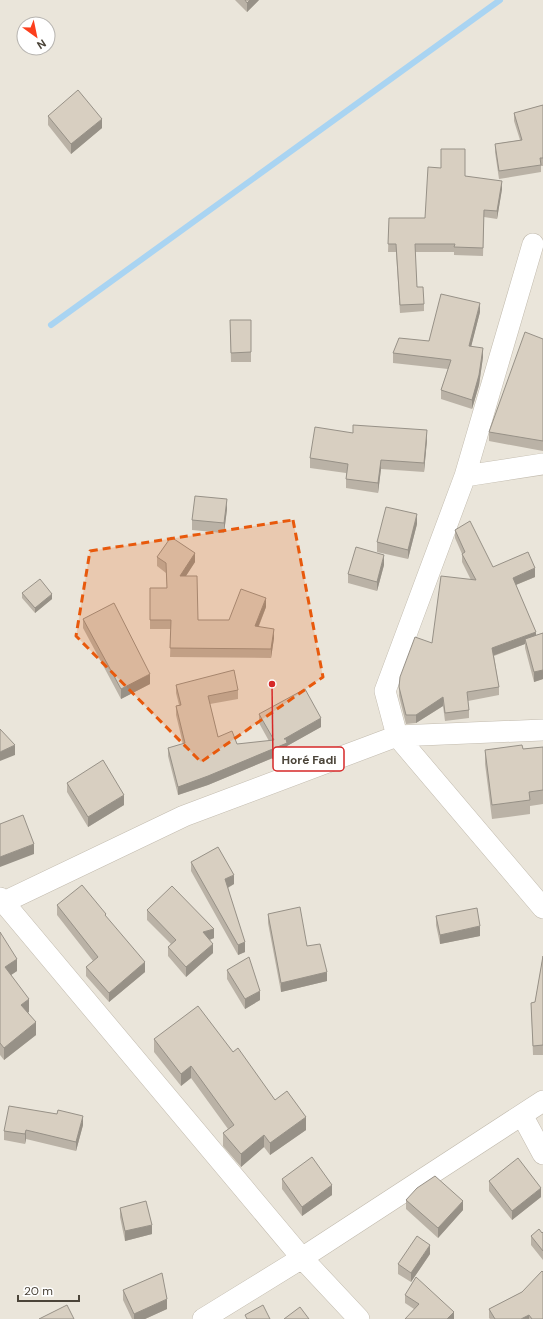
<svg xmlns="http://www.w3.org/2000/svg" width="543" height="1319" font-family="'DM Sans',sans-serif">
<rect width="100%" height="100%" fill="#f6f3ec"/>
<path fill="#eae5da" fill-rule="evenodd" d="M 0,0 L 543,0 L 543,1319 L 0,1319 ZM 24,24 L 48,24 L 48,48 L 24,48 Z"/>
<g fill="none" stroke-linecap="round" stroke-linejoin="round">
<path stroke="#a9d4f2" stroke-width="6" d="M 51,325 L 500,0"/>
<defs>
<path id="minor" d="M 533,244 L 465,476 L 385,691 L 397,736 L 543,908
M 465,476 L 543,464
M 0,898 L 302,1258 L 359,1319
M 0,904 L 184,816 L 397,736 L 543,730
M 522,1115 L 543,1154
M 203,1319 L 302,1258 L 543,1101"/>
</defs>
<use href="#minor" stroke="#c2bbae" stroke-width="22"/>
<use href="#minor" stroke="#fff" stroke-width="21"/>
</g>
<path fill="#bab2a6" d="M 235,0 L 259,0 L 247,12 Z
M 543,105 L 543,166 L 541,166 L 541,172 L 499,179 L 495,152 L 495,144 L 520,140 L 514,121 L 514,113 Z
M 48,116 L 102,128 L 71,154 L 48,125 Z
M 465,176 L 502,189 L 497,219 L 484,217 L 483,256 L 454,255 L 454,252 L 415,252 L 417,287 L 424,304 L 424,311 L 400,313 L 396,252 L 388,252 L 389,218 L 425,218 Z
M 480,312 L 471,346 L 483,357 L 479,385 L 472,409 L 441,399 L 441,390 L 448,369 L 393,363 L 393,353 L 429,341 Z
M 230,320 L 251,320 L 251,362 L 231,362 Z
M 543,339 L 543,451 L 489,441 L 489,432 Z
M 353,433 L 427,440 L 424,472 L 381,469 L 378,493 L 346,488 L 346,473 L 310,468 L 310,458 Z
M 227,509 L 224,533 L 192,530 L 192,520 Z
M 417,524 L 408,559 L 377,552 L 377,542 Z
M 455,530 L 493,567 L 535,577 L 516,585 L 536,635 L 543,633 L 543,679 L 534,682 L 525,648 L 525,644 L 494,656 L 499,687 L 499,695 L 468,701 L 469,710 L 469,718 L 445,721 L 443,706 L 416,723 L 406,724 L 399,696 L 399,687 L 432,643 L 471,580 L 462,562 L 462,554 L 455,538 Z
M 157,557 L 195,562 L 186,576 L 198,620 L 229,620 L 266,607 L 259,626 L 274,638 L 271,658 L 170,657 L 171,629 L 150,629 L 150,588 L 167,588 L 166,573 L 157,566 Z
M 384,565 L 377,591 L 348,583 L 348,574 Z
M 22,593 L 52,599 L 35,613 L 22,598 Z
M 83,619 L 150,684 L 121,699 L 83,628 Z
M 176,685 L 238,690 L 238,699 L 210,704 L 218,737 L 237,744 L 269,741 L 259,723 L 259,714 L 321,727 L 287,746 L 287,752 L 208,785 L 178,795 L 168,756 L 168,748 L 183,744 L 176,715 L 176,706 L 179,705 L 176,693 Z
M 543,747 L 543,804 L 530,806 L 530,814 L 492,819 L 485,764 L 485,750 L 523,749 Z
M 67,783 L 124,805 L 88,827 L 67,792 Z
M 191,862 L 234,884 L 228,888 L 245,952 L 238,955 L 191,871 Z
M 57,905 L 106,917 L 145,972 L 109,1002 L 86,976 L 86,967 L 93,961 L 57,915 Z
M 147,910 L 214,938 L 210,940 L 213,953 L 186,977 L 168,956 L 168,947 L 171,944 L 147,920 Z
M 268,914 L 307,946 L 327,981 L 281,992 L 268,923 Z
M 436,916 L 480,936 L 440,944 L 436,925 Z
M 0,932 L 17,971 L 11,975 L 29,1012 L 28,1012 L 36,1035 L 4,1060 L 0,1055 Z
M 543,956 L 543,1055 L 533,1055 L 531,1003 L 535,1002 Z
M 227,970 L 260,1000 L 245,1009 L 227,979 Z
M 154,1039 L 233,1052 L 275,1100 L 306,1130 L 270,1155 L 264,1147 L 241,1167 L 223,1146 L 223,1133 L 228,1129 L 191,1078 L 181,1086 L 154,1052 Z
M 83,1125 L 76,1151 L 26,1139 L 25,1144 L 4,1140 L 4,1131 Z
M 282,1179 L 332,1195 L 302,1216 L 282,1189 Z
M 489,1181 L 541,1197 L 512,1220 L 489,1191 Z
M 406,1200 L 463,1210 L 438,1238 L 406,1209 Z
M 120,1208 L 152,1234 L 125,1241 L 120,1217 Z
M 543,1232 L 543,1260 L 531,1245 L 531,1236 Z
M 430,1254 L 411,1282 L 398,1274 L 398,1264 Z
M 123,1290 L 167,1309 L 145,1319 L 132,1319 L 123,1300 Z
M 522,1292 L 543,1319 L 490,1319 L 489,1318 L 489,1309 Z
M 405,1295 L 454,1319 L 414,1309 L 405,1303 Z"/>
<path fill="#979187" d="M 250,0 L 259,0 L 247,12 L 247,3 Z
M 102,119 L 102,128 L 71,154 L 71,144 Z
M 502,181 L 502,189 L 497,219 L 497,211 Z
M 480,303 L 480,312 L 469,355 L 469,346 Z
M 483,348 L 483,357 L 479,385 L 472,409 L 472,400 Z
M 427,430 L 427,440 L 424,472 L 424,463 Z
M 381,460 L 381,469 L 378,493 L 378,483 Z
M 227,499 L 227,509 L 224,533 L 224,523 Z
M 417,514 L 417,524 L 408,559 L 408,550 Z
M 195,553 L 195,562 L 180,585 L 180,576 Z
M 384,555 L 384,565 L 377,591 L 377,582 Z
M 535,568 L 535,577 L 513,586 L 513,578 Z
M 52,594 L 52,599 L 35,613 L 35,608 Z
M 266,598 L 266,607 L 255,635 L 255,626 Z
M 274,629 L 274,638 L 271,658 L 271,649 Z
M 536,632 L 536,640 L 525,639 L 525,644 L 492,656 L 492,648 Z
M 543,670 L 543,679 L 534,682 L 534,672 Z
M 150,674 L 150,684 L 121,699 L 121,689 Z
M 443,697 L 443,706 L 416,723 L 416,715 Z
M 321,718 L 321,727 L 287,746 L 287,752 L 208,785 L 178,795 L 178,787 L 284,739 Z
M 15,745 L 15,755 L 0,761 L 0,752 Z
M 124,795 L 124,805 L 88,827 L 88,817 Z
M 34,844 L 34,854 L 0,867 L 0,857 Z
M 234,875 L 234,884 L 225,889 L 225,879 Z
M 480,926 L 480,936 L 440,944 L 440,935 Z
M 214,929 L 214,938 L 203,942 L 203,932 Z
M 245,942 L 245,952 L 238,955 L 238,945 Z
M 213,944 L 213,953 L 186,977 L 186,967 Z
M 17,959 L 17,971 L 5,979 L 5,967 Z
M 145,962 L 145,972 L 109,1002 L 109,993 Z
M 327,972 L 327,981 L 281,992 L 281,983 Z
M 260,991 L 260,1000 L 245,1009 L 245,999 Z
M 29,999 L 29,1012 L 21,1017 L 21,1005 Z
M 36,1022 L 36,1035 L 4,1060 L 4,1048 Z
M 191,1066 L 191,1078 L 181,1086 L 181,1074 Z
M 83,1116 L 83,1125 L 76,1151 L 76,1142 Z
M 306,1117 L 306,1130 L 270,1155 L 270,1143 Z
M 26,1130 L 26,1139 L 25,1144 L 25,1134 Z
M 264,1135 L 264,1147 L 241,1167 L 241,1154 Z
M 332,1185 L 332,1195 L 302,1216 L 302,1207 Z
M 541,1188 L 541,1197 L 512,1220 L 512,1211 Z
M 463,1201 L 463,1210 L 438,1238 L 438,1228 Z
M 152,1225 L 152,1234 L 125,1241 L 125,1231 Z
M 430,1245 L 430,1254 L 411,1282 L 411,1273 Z
M 167,1299 L 167,1309 L 145,1319 L 134,1319 L 134,1314 Z
M 454,1312 L 454,1319 L 447,1319 Z
M 529,1315 L 529,1319 L 521,1319 Z"/>
<path fill="#d8cfc1" stroke="#979187" d="M 245,0 L 250,0 L 247,3 Z
M 78,90 L 102,119 L 71,144 L 48,116 Z
M 543,105 L 543,158 L 540,158 L 541,165 L 499,171 L 495,144 L 522,140 L 514,113 Z
M 441,149 L 465,149 L 465,176 L 502,181 L 497,211 L 484,210 L 483,248 L 454,247 L 455,244 L 415,244 L 417,287 L 423,287 L 424,304 L 400,305 L 396,244 L 388,244 L 389,218 L 425,218 L 428,167 L 441,168 Z
M 441,294 L 480,303 L 469,346 L 483,348 L 479,375 L 472,400 L 441,390 L 451,360 L 393,353 L 399,338 L 429,341 Z
M 230,320 L 251,320 L 251,352 L 231,353 Z
M 525,332 L 543,339 L 543,441 L 489,432 Z
M 353,425 L 427,430 L 424,463 L 381,460 L 378,483 L 346,479 L 348,464 L 310,458 L 315,427 L 353,433 Z
M 195,496 L 227,499 L 224,523 L 192,520 Z
M 386,507 L 417,514 L 408,550 L 377,542 Z
M 470,521 L 493,567 L 528,552 L 535,568 L 513,578 L 536,632 L 492,648 L 499,687 L 467,692 L 469,710 L 445,713 L 443,697 L 416,715 L 406,715 L 399,687 L 400,677 L 415,637 L 432,643 L 441,576 L 476,580 L 462,554 L 465,552 L 455,530 Z
M 171,537 L 195,553 L 180,576 L 197,576 L 198,620 L 229,620 L 241,589 L 266,598 L 255,626 L 274,629 L 271,649 L 170,648 L 171,620 L 150,620 L 150,588 L 167,588 L 166,563 L 157,557 Z
M 356,547 L 384,555 L 377,582 L 348,574 Z
M 40,579 L 52,594 L 35,608 L 22,593 Z
M 114,603 L 150,674 L 121,689 L 83,619 Z
M 543,633 L 543,670 L 534,672 L 525,639 Z
M 234,670 L 238,690 L 208,696 L 218,737 L 232,731 L 237,744 L 274,740 L 259,714 L 305,689 L 321,718 L 284,739 L 286,739 L 287,743 L 208,776 L 178,787 L 168,748 L 185,743 L 176,706 L 181,705 L 176,685 Z
M 0,729 L 15,745 L 0,752 Z
M 522,745 L 523,749 L 543,747 L 543,790 L 529,792 L 530,800 L 492,805 L 485,750 Z
M 103,760 L 124,795 L 88,817 L 67,783 Z
M 23,815 L 34,844 L 0,857 L 0,824 Z
M 218,847 L 234,875 L 225,879 L 245,942 L 238,945 L 191,862 Z
M 82,885 L 106,914 L 105,915 L 145,962 L 109,993 L 86,967 L 98,957 L 57,905 Z
M 172,886 L 214,929 L 203,932 L 213,944 L 186,967 L 168,947 L 176,940 L 147,910 Z
M 300,907 L 307,946 L 320,944 L 327,972 L 281,983 L 268,914 Z
M 477,908 L 480,926 L 440,935 L 436,916 Z
M 0,932 L 17,959 L 5,967 L 29,999 L 21,1005 L 36,1022 L 4,1048 L 0,1043 Z
M 543,956 L 543,1045 L 533,1046 L 531,1003 L 535,1002 Z
M 249,957 L 260,991 L 245,999 L 227,970 Z
M 198,1006 L 233,1052 L 238,1048 L 275,1100 L 287,1091 L 306,1117 L 270,1143 L 264,1135 L 241,1154 L 223,1133 L 234,1125 L 191,1066 L 181,1074 L 154,1039 Z
M 9,1106 L 57,1114 L 58,1110 L 83,1116 L 76,1142 L 26,1130 L 25,1134 L 4,1131 Z
M 312,1157 L 332,1185 L 302,1207 L 282,1179 Z
M 518,1158 L 541,1188 L 512,1211 L 489,1181 Z
M 435,1176 L 463,1201 L 438,1228 L 406,1200 L 417,1188 Z
M 146,1201 L 152,1225 L 125,1231 L 120,1208 Z
M 539,1229 L 542,1233 L 543,1232 L 543,1251 L 531,1236 Z
M 417,1236 L 430,1245 L 411,1273 L 398,1264 Z
M 542,1271 L 543,1272 L 543,1319 L 532,1319 L 529,1315 L 521,1319 L 495,1319 L 489,1309 L 522,1292 Z
M 162,1273 L 167,1299 L 134,1314 L 123,1290 Z
M 416,1277 L 454,1312 L 447,1319 L 405,1319 L 419,1304 L 405,1295 Z
M 67,1305 L 74,1319 L 39,1319 Z
M 263,1305 L 270,1319 L 247,1319 L 245,1315 Z
M 300,1307 L 309,1319 L 284,1319 Z"/>
<path fill="#e8590c" fill-opacity="0.2" stroke="#e8590c" stroke-width="3" stroke-dasharray="8 5" stroke-linejoin="round" d="M 293,520 L 323,677 L 201,762 L 76,636 L 90,551 Z"/>
<path fill="none" stroke="#d62828" stroke-width="1.5" d="M272 684L273 759"/>
<circle fill="#d62828" stroke="#fff" stroke-width="1.5" cx="272" cy="684" r="4"/>
<rect fill="#fff" stroke="#d62828" stroke-width="1.5" x="273" y="747" width="71" height="24" rx="4"/>
<g font-size="12" text-anchor="middle" font-weight="bold" fill="#4b4439">
<text x="309" y="764">Horé Fadi</text>
</g>
<g transform="translate(36 36) rotate(147)"><circle r="19" fill="#ffffff" stroke="#b7b4b0"/>
<path d="M0-3L7 15L0 10L-7 15Z" fill="#fc3f1d"/>
<text y="-6" font-size="11" font-weight="bold" text-anchor="middle" fill="#4b4439">N</text>
</g>
<path d="M18 1295v6h61v-6" fill="none" stroke="#4b4439" stroke-width="2"/>
<text x="24" y="1295" font-size="12" fill="#4b4439" stroke="#ffffff" stroke-width="3" paint-order="stroke">20 m</text>
</svg>
